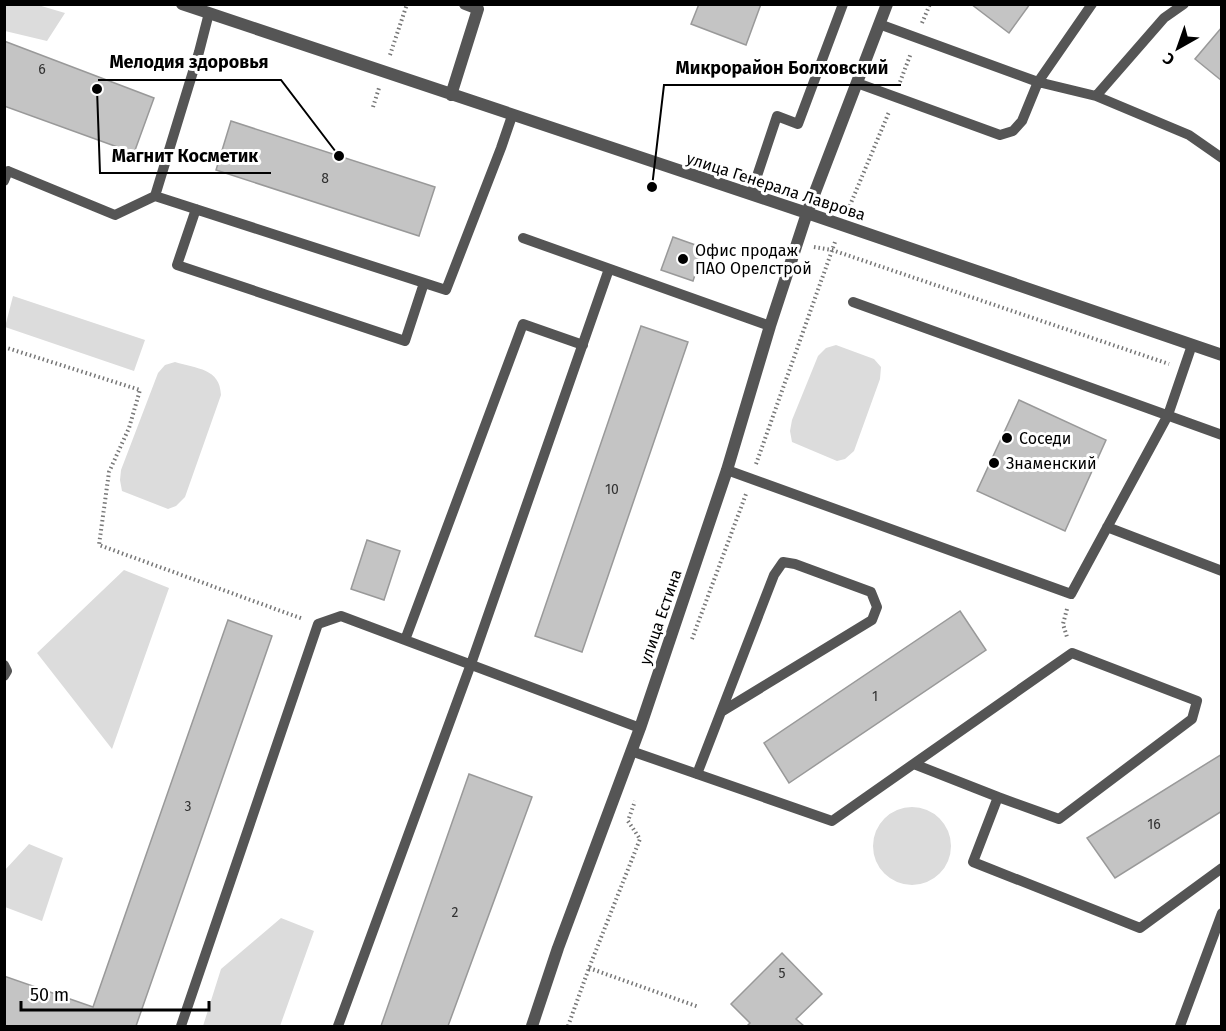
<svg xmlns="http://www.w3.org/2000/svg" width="1226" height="1031" font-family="'Fira Sans',sans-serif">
<rect width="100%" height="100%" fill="#fff"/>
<path fill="#dcdcdc" d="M 5,4 L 38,5 L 65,13 L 47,41 L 5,31 Z
M 13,296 L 145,340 L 134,371 L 5,327 Z
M 836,345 L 874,359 L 881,367 L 880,379 L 854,451 L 845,459 L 837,461 L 792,442 L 790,431 L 792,420 L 818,356 L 826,348 Z
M 175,362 C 197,369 220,368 221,395 L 185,497 L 176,506 L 168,509 L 122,491 L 120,480 L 121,470 L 158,373 L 165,365 Z
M 124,570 L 169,588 L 112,749 L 37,653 Z
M873 846a39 39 0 1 1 78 0a39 39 0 1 1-78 0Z
M 29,844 L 63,858 L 42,921 L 5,907 L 5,870 Z
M 281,918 L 314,931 L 280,1026 L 203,1026 L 221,969 Z"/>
<path fill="#c4c4c4" stroke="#999" stroke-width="1.5" d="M 699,4 L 761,4 L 746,45 L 691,24 Z
M 971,4 L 1030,4 L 1009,33 Z
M 1222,27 L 1222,81 L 1195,59 Z
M 4,41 L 154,98 L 134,153 L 4,106 Z
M 231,121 L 435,187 L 419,236 L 216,170 Z
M 673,237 L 704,248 L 693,281 L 661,270 Z
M 641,326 L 688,342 L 582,652 L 535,636 Z
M 1019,400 L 1106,440 L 1065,531 L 977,491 Z
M 367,540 L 400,551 L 384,600 L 351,589 Z
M 960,611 L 986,650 L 789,783 L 764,743 Z
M 228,620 L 272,636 L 136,1026 L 4,1026 L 4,976 L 93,1007 Z
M 1222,754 L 1222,811 L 1115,878 L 1087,838 Z
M 469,774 L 532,797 L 448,1026 L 381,1026 Z
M 782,953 L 822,994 L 796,1019 L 804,1026 L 747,1026 L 750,1023 L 731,1004 Z"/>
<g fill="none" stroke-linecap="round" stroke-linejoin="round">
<path stroke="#777" stroke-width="4" stroke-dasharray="1.5 3" stroke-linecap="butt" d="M 922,23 L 930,4
M 390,55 L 407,4
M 900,82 L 911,53
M 373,107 L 379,88
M 848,210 L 889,112
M 814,247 L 832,250 L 1169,364
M 4,347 L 140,390 L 129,428 L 109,472 L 99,545 L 303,619
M 756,464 L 835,242
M 1067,609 L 1063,624 L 1067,637
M 692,639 L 746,494
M 589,968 L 699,1007
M 568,1026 L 589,968 L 640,839 L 628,821 L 635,801"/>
<path stroke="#555" stroke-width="10" d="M 879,24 L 1038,82 L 1096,96 L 1164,18 L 1184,4
M 857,83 L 1000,135 L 1013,131 L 1022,121 L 1038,82 L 1092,4
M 1096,96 L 1189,135 L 1222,158
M 4,181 L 8,171 L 115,215 L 155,196 L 199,52 L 209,13
M 751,194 L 777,116 L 798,124 L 843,4
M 155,196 L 446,290 L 501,148 L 512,116
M 196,209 L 177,265 L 405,341 L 424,283
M 523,238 L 770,326
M 853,302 L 1222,435
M 727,470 L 1071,594 L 1168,415 L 1192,345
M 1107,527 L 1222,571
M 405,640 L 523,324 L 583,345
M 4,665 L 7,671 L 4,676
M 631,751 L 832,821 L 1072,653 L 1197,701 L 1192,719 L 1059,819 L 998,797 L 973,862 L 1140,928 L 1222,868
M 914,764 L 998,797
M 697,774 L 774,575 L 783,562 L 795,564 L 871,592 L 877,607 L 872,620 L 721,712
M 181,1026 L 318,624 L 341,616 L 640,728
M 338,1026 L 471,664 L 609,269
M 1180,1026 L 1222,913"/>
<path stroke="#555" stroke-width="12" d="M 182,4 L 807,213 L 1222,355
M 451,95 L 478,9 L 465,4
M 532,1026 L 558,948 L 640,728 L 727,470 L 770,326 L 807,213 L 887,4"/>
</g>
<g fill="#000" stroke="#fff" stroke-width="2">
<circle cx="683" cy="259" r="6"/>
<circle cx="1007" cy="438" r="6"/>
<circle cx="994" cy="463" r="6"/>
</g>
<g text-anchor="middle" stroke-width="6" stroke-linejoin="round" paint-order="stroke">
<g font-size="14" fill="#313131">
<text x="42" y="74">6</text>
<text x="325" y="183">8</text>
<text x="612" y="494">10</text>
<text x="875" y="701">1</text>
<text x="188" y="811">3</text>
<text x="1154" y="829">16</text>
<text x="455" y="917">2</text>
<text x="782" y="978">5</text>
</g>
<g font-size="16" fill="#000" stroke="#fff">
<text transform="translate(776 186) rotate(18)" y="6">улица Генерала Лаврова</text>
<text transform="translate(660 617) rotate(-71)" y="6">улица Естина</text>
</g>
<g font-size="16" fill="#000" stroke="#fff" text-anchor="start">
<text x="695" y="256">Офис продаж<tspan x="695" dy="18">ПАО Орелстрой</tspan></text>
<text x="1019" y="444">Соседи</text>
<text x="1006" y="469">Знаменский</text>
</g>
</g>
<path fill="none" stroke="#000" stroke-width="2" d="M339 156L281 80H98M652 187L664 85H901M97 89L100 173H271"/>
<g fill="#000" stroke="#fff" stroke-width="2">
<circle cx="339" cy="156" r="6"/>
<circle cx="652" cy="187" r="6"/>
<circle cx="97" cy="89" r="6"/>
</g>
<g font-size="18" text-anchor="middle" font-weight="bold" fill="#000" stroke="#fff" stroke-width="6" stroke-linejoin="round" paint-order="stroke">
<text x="189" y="68">Мелодия здоровья</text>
<text x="782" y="74">Микрорайон Болховский</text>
<text x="185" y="162">Магнит Косметик</text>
</g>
<rect width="1226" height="1031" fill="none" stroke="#000000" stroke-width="12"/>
<g transform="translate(1178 48) rotate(220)" stroke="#ffffff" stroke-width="4.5" paint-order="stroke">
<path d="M0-4.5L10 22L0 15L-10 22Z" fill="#000000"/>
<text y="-9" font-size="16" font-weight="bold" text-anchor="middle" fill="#000000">С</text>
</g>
<path d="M21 1001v9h188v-9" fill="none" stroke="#000000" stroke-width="3"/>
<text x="30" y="1001" font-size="18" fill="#000000" stroke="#ffffff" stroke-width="4.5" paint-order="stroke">50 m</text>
</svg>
